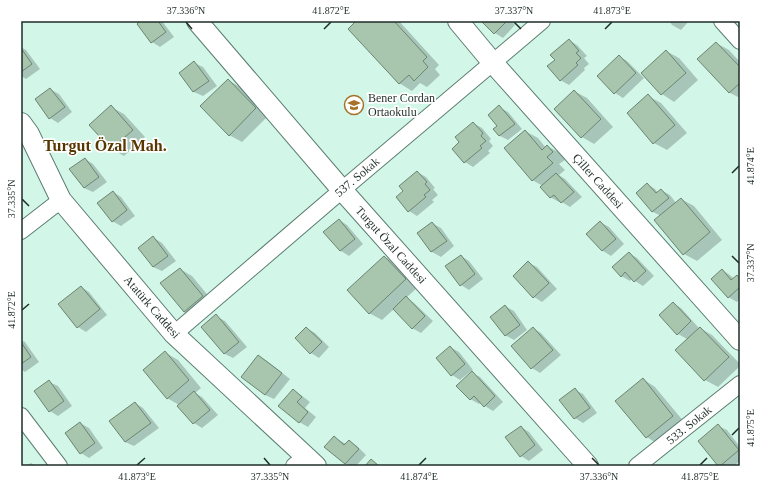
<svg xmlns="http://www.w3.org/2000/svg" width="761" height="487" font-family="'Times New Roman',serif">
<rect width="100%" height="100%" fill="#d2f7e9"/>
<path fill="#0003" d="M 142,21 L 162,21 L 174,37 L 160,47 L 152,42 Z
M 358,21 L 399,21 L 439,65 L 435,69 L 440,75 L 427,87 L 420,83 L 412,91 L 399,83 Z
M 483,21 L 511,21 L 515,25 L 503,38 L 495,33 Z
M 669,21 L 689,21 L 681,30 L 672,25 Z
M 569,40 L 577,45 L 587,56 L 584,58 L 589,64 L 584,68 L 585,70 L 569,85 L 560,80 L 556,60 Z
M 716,43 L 729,50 L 740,62 L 740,98 L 730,93 L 699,59 Z
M 21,47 L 26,50 L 40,69 L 26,79 L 21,76 Z
M 666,51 L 679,58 L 698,80 L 674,102 L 662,94 Z
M 619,56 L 627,61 L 644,78 L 623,98 L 615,93 Z
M 194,63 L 203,67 L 217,86 L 203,96 L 194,92 L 180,73 Z
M 228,80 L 240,87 L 268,116 L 242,142 L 229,135 Z
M 50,89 L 59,94 L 72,112 L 58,123 L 50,118 Z
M 574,91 L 587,98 L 613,127 L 594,144 L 582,137 Z
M 648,96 L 661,103 L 687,133 L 667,150 L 654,143 Z
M 111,107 L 124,114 L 145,137 L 124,156 L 112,149 L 91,125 Z
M 499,107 L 508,112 L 522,129 L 508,140 L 500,136 L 495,129 L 498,126 Z
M 473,123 L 482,128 L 491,139 L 489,141 L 493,146 L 488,151 L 490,153 L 473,167 L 465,162 L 453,149 L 460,142 Z
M 525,131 L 538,138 L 546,148 L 547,146 L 560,153 L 565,160 L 559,164 L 565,170 L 559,175 L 565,179 L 582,197 L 570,207 L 560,201 L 559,202 L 550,197 L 543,186 L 532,180 Z
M 85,159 L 93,164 L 107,182 L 93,192 L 84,188 Z
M 417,172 L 426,177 L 435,188 L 433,189 L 438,195 L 432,200 L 434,202 L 417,216 L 409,211 L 397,198 L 405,191 Z
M 647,184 L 655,189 L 658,193 L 661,190 L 670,195 L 676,203 L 681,199 L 694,206 L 722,240 L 697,261 L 684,254 L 661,216 L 653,212 L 637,193 Z
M 113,192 L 121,197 L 135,216 L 121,226 L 112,221 Z
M 339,220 L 347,225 L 363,244 L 349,256 L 341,251 L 325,232 Z
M 600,222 L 609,227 L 624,244 L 611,256 L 603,251 L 587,234 Z
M 432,223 L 441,228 L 454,246 L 441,257 L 432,252 L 418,233 Z
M 154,238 L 162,243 L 176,261 L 162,271 L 153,267 Z
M 629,253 L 637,258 L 654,276 L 643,286 L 635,281 L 632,278 L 630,281 L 621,276 Z
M 461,256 L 469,261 L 483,279 L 469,290 L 461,285 Z
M 385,257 L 397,264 L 418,287 L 406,298 L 414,303 L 433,321 L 421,333 L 412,328 L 394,309 L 382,320 L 369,313 Z
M 529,263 L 537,267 L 557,289 L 542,302 L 534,297 L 514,276 Z
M 180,269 L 192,276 L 215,304 L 197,319 L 184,312 Z
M 722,270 L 730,275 L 734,279 L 737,276 L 740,278 L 740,299 L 737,302 L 728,297 Z
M 81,287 L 89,292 L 107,315 L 86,332 L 78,327 Z
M 673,303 L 681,308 L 698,327 L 712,335 L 740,364 L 740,366 L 718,387 L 705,380 L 676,350 L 687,339 L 678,334 Z
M 505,306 L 514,311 L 527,330 L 514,340 L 505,335 Z
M 216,316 L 225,321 L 247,347 L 233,358 L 225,354 L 203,327 Z
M 306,328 L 315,333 L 329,347 L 319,358 L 311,353 Z
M 533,328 L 541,333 L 561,355 L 540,373 L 532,368 Z
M 21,340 L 25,342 L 39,362 L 25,372 L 21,369 Z
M 450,347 L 459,352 L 473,370 L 470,372 L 480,377 L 503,402 L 493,411 L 485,406 L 481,402 L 479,404 L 470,399 L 471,373 L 470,372 L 460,380 L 452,375 Z
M 166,353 L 178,360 L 201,388 L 195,393 L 202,397 L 218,415 L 202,428 L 194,423 L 179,406 L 179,405 L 167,398 Z
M 259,356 L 267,361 L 290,379 L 274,399 L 265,395 L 243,377 Z
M 643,379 L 655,387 L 685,423 L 659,445 L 647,437 Z
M 49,382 L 58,386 L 72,406 L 58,416 L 50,411 L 35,392 Z
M 293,390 L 301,395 L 310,402 L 305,408 L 316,417 L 308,427 L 299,422 Z
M 575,390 L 583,394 L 597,413 L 583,423 L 575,418 L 561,400 Z
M 135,403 L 143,408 L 159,428 L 134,446 L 125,442 Z
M 80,423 L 89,428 L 103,448 L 89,458 L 81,453 Z
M 718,426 L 727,430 L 740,447 L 740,461 L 734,466 L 719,466 Z
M 521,427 L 529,432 L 543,450 L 529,461 L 521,456 Z
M 334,437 L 346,444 L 349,441 L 357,446 L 366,455 L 356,466 L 350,466 L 345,463 Z
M 31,463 L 36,466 L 26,466 Z"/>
<path fill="#a7c6ad" stroke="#6c8571" d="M 140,21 L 158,21 L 166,32 L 151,43 L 137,24 Z
M 356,21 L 394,21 L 427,57 L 423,61 L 428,67 L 414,81 L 409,75 L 399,84 L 348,29 Z
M 481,21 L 507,21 L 494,34 Z
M 569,39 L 579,51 L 576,53 L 581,58 L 576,63 L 578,65 L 560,81 L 547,66 L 555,60 L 550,55 Z
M 716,42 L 740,67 L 740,83 L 729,93 L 697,59 Z
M 21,48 L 32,64 L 21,72 Z
M 666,50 L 686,73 L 661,95 L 641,73 Z
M 619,55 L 636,73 L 614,94 L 597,76 Z
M 194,61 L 209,81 L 193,92 L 179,73 Z
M 228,79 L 256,108 L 229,136 L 200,106 Z
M 50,88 L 65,107 L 49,119 L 35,99 Z
M 574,90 L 601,119 L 581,138 L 554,109 Z
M 648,94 L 675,125 L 653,144 L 627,113 Z
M 111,105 L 133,130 L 111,149 L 89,125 Z
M 499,105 L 515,124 L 499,136 L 493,129 L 497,126 L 488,115 Z
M 473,122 L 483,133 L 481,136 L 486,141 L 480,146 L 482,148 L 464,163 L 452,149 L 459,142 L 455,137 Z
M 525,130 L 542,150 L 547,145 L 553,152 L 547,157 L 553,163 L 532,181 L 504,148 Z
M 85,158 L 99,177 L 84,188 L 69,169 Z
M 417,171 L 427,182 L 425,184 L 430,190 L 424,195 L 426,197 L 408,212 L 396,197 L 403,191 L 399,186 Z
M 556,173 L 574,192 L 561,203 L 554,195 L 550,198 L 540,187 Z
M 647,183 L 656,193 L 661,189 L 669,198 L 652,212 L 636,193 Z
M 113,191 L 127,210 L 112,222 L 97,203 Z
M 681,198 L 710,232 L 683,255 L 654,220 Z
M 339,219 L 355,239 L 340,251 L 323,232 Z
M 600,221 L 616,239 L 602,251 L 586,234 Z
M 432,222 L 447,241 L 431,252 L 417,233 Z
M 153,236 L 168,256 L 153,267 L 138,248 Z
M 629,252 L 646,271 L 634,282 L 625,272 L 621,277 L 612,267 Z
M 461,255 L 475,274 L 460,286 L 445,266 Z
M 384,256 L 406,279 L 369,314 L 347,290 Z
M 528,261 L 549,283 L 533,298 L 513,276 Z
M 180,268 L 203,296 L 184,312 L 160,283 Z
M 722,269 L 731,280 L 737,275 L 740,279 L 740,287 L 728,298 L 711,279 Z
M 81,286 L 100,309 L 77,328 L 58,304 Z
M 406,296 L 425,316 L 412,329 L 393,309 Z
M 673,302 L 691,321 L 677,335 L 659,315 Z
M 505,305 L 520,325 L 505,336 L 490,317 Z
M 216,314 L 239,342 L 224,354 L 201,327 Z
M 306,327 L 322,342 L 310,354 L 295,338 Z
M 533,327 L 553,350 L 531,369 L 511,346 Z
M 700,327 L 729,357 L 704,381 L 675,350 Z
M 21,342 L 31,357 L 21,364 Z
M 450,346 L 465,364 L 451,376 L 436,358 Z
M 165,351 L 189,380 L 167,399 L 143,370 Z
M 258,355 L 282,373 L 265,395 L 241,377 Z
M 472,371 L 495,396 L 484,407 L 474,396 L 470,400 L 456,386 Z
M 643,378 L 673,416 L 646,438 L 615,401 Z
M 49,380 L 64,401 L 49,412 L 34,391 Z
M 575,388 L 590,408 L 574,419 L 559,400 Z
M 293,389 L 302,397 L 297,402 L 308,412 L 299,423 L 278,406 Z
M 194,391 L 210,410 L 193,424 L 177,406 Z
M 135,402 L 151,423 L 125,442 L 109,421 Z
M 80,422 L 95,443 L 80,454 L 65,433 Z
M 718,424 L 739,450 L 720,466 L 718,466 L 698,441 Z
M 521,426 L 535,445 L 520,457 L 505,437 Z
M 334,436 L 344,445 L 349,440 L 359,449 L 345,464 L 324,447 Z
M 371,459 L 379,466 L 365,466 Z"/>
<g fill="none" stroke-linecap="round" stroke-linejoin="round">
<defs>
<path id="minor" d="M 722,21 L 740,41
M 21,231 L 61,200
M 174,334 L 342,190 L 542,21
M 21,416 L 59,466
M 294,466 L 306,457
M 637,466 L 740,384"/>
<path id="tertiary" d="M 197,21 L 342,190 L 588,466
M 458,21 L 493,63 L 740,340
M 21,123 L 29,134 L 61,200 L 174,334 L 316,466"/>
</defs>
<use href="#minor" stroke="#5c7d71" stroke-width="18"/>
<use href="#tertiary" stroke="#5c7d71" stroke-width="22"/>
<use href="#minor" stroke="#fff" stroke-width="16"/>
<use href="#tertiary" stroke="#fff" stroke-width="20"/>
</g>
<path fill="none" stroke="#1f2d28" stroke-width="1.5" d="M 186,22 L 192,29M 514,22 L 521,29M 324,29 L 331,22M 605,29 L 612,22M 732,173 L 739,166M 22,199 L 29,206M 732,256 L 739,263M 22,310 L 29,304M 732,435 L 739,428M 264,458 L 270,465M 592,458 L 599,465M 137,465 L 145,458M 419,465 L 426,458M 700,465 L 707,458"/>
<defs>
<symbol id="school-ring" viewBox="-11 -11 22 22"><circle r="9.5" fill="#fff" stroke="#a47228" stroke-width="1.5"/><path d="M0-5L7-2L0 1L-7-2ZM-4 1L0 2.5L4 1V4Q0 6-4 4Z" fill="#a47228"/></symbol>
</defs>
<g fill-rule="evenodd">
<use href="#school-ring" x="343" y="94" width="22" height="22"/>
</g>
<g text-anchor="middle" stroke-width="3.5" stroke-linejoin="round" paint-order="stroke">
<g font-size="12" fill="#1f2d28" stroke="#fff" text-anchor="start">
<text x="368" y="102">Bener Cordan<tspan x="368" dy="14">Ortaokulu</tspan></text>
</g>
<g font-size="12" fill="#1f2d28" stroke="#fff">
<text transform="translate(357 177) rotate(-40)" y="4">537. Sokak</text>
<text transform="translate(598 181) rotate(48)" y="4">Çiller Caddesi</text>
<text transform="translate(391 245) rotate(48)" y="4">Turgut Özal Caddesi</text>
<text transform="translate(152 307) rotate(49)" y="4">Atatürk Caddesi</text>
<text transform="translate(689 425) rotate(-39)" y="4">533. Sokak</text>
</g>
<g font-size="16" font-weight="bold" fill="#573600" stroke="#fff">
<text x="105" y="151">Turgut Özal Mah.</text>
</g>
</g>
<rect width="761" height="487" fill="none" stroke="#ffffff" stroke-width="44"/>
<rect x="22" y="22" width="717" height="443" fill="none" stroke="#1f2d28" stroke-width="1.5"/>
<g font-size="10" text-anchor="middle" fill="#1f2d28">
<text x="186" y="14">37.336°N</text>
<text x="331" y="14">41.872°E</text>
<text x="514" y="14">37.337°N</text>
<text x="612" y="14">41.873°E</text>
<text transform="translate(750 166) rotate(-90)" y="4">41.874°E</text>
<text transform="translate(11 199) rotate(-90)" y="4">37.335°N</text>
<text transform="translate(750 263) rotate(-90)" y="4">37.337°N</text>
<text transform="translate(11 310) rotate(-90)" y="4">41.872°E</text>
<text transform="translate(750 428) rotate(-90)" y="4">41.875°E</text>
<text x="137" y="480">41.873°E</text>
<text x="270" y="480">37.335°N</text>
<text x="419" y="480">41.874°E</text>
<text x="599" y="480">37.336°N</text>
<text x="700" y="480">41.875°E</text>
</g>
</svg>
